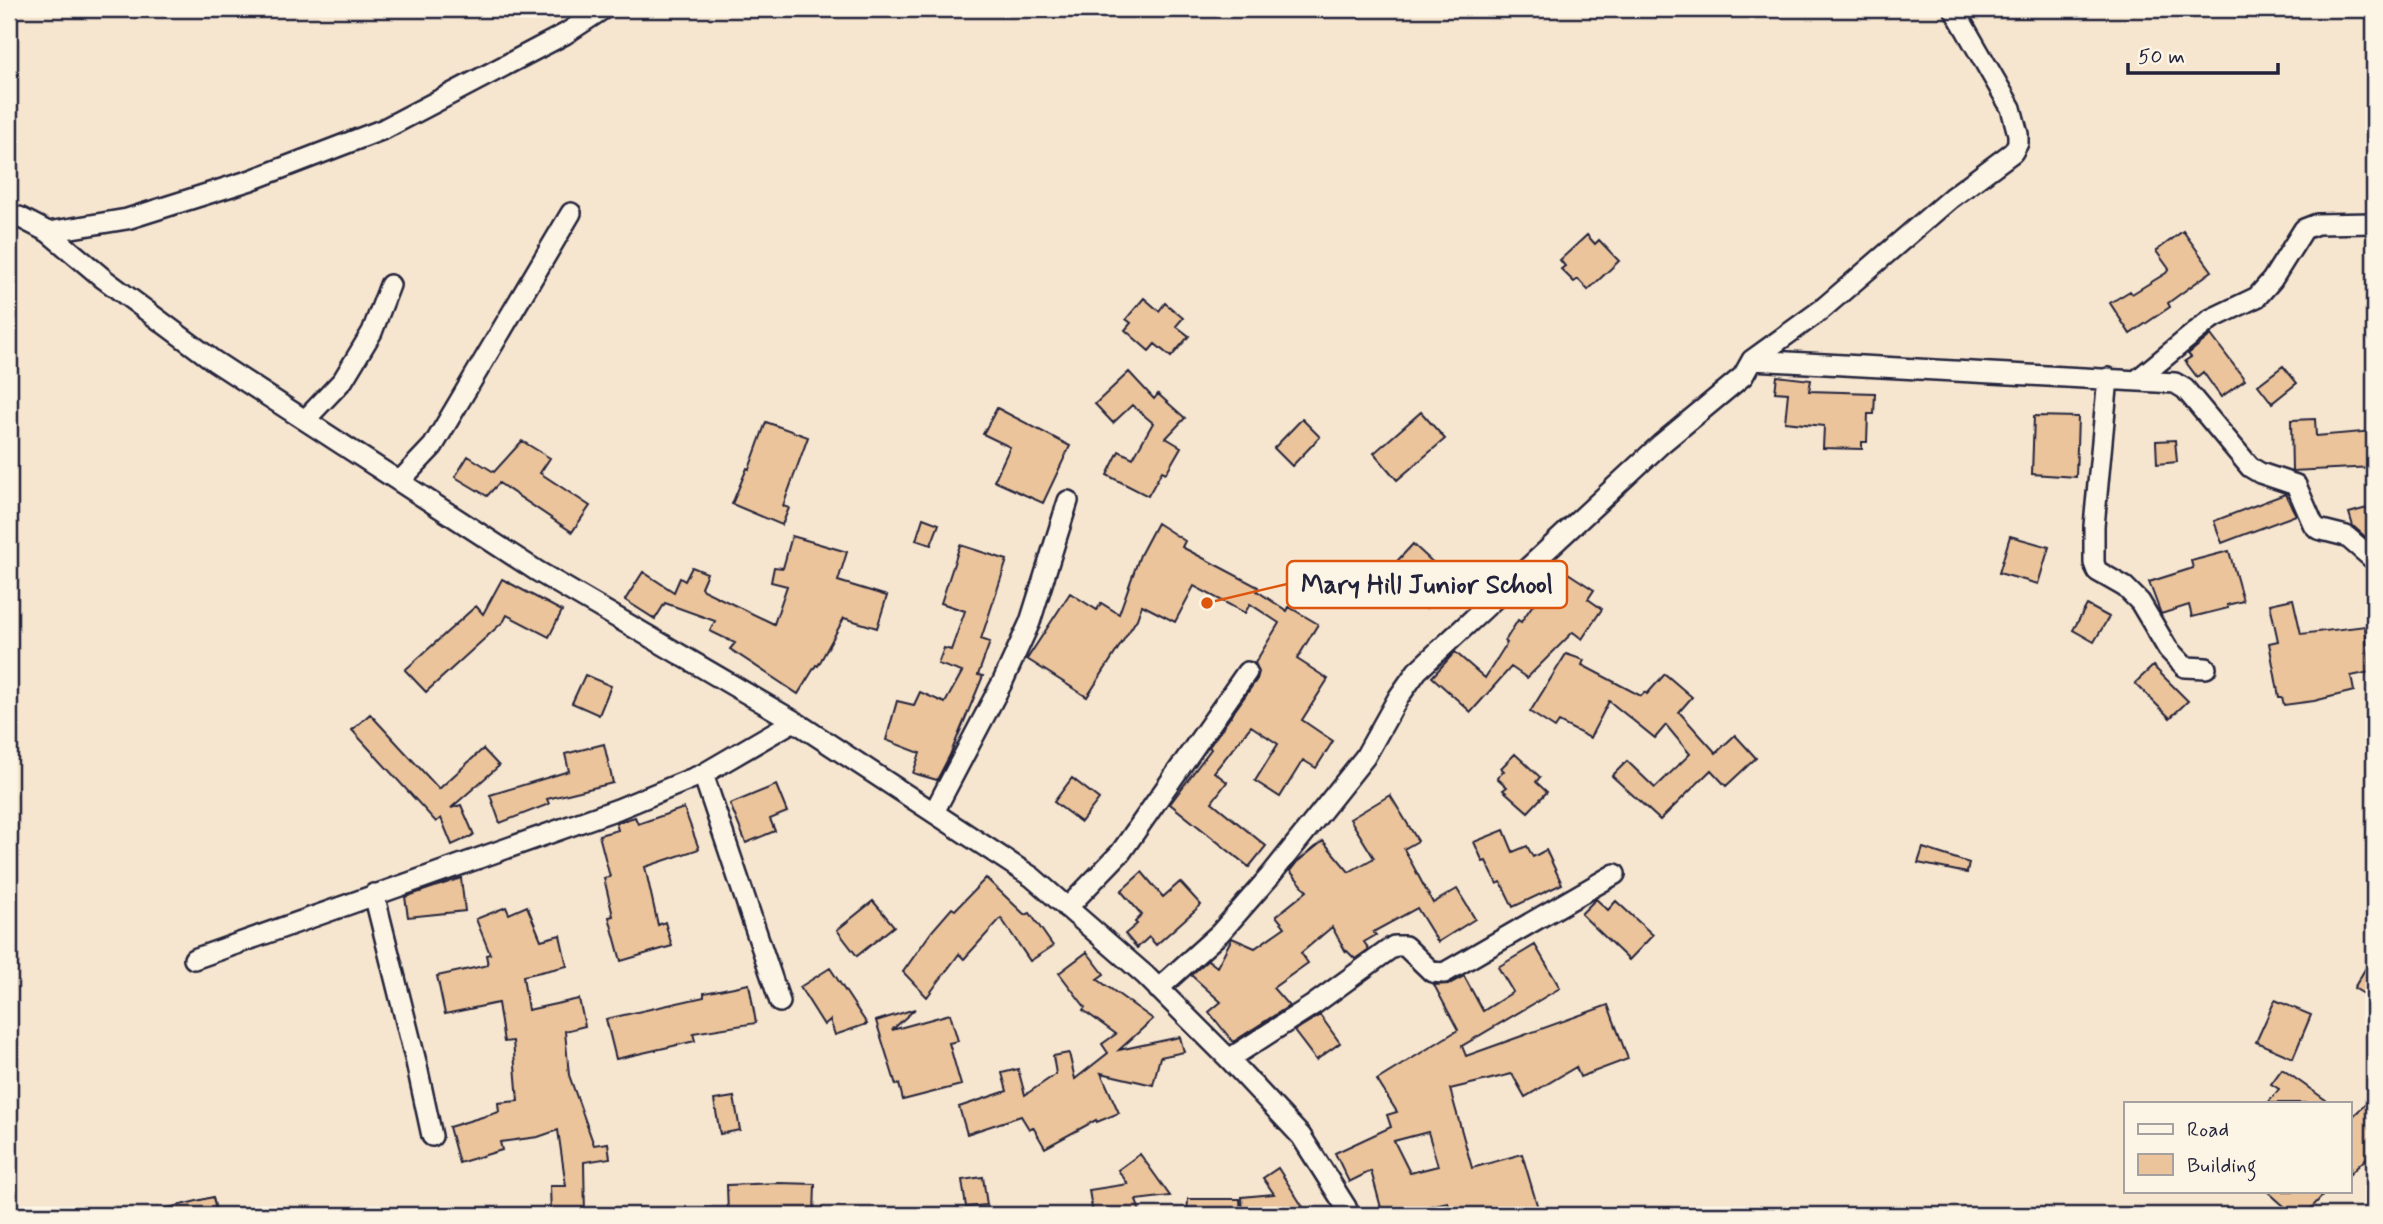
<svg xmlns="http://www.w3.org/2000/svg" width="2383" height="1224" font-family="Mynerve,sans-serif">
<rect width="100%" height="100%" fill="#f7e6cf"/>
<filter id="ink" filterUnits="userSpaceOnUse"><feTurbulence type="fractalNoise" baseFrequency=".0143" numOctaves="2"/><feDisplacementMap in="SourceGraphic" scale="14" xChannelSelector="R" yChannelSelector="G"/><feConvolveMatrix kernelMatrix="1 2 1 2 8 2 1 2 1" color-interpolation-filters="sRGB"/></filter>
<g filter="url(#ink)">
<path fill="#ebc49b" stroke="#22223b" stroke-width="2" fill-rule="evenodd" d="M 2183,231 L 2212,271 L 2168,303 L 2170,307 L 2130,334 L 2110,303 L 2130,291 L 2132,294 L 2166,273 L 2169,269 L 2156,251 Z
M 1587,235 L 1595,244 L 1599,240 L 1619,261 L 1588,290 L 1578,279 L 1574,282 L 1561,269 L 1565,266 L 1560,260 Z
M 1144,298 L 1159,311 L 1165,303 L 1183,318 L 1176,326 L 1189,336 L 1171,357 L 1155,344 L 1149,351 L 1125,330 L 1131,323 L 1126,319 Z
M 2211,335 L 2245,380 L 2221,397 L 2203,372 L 2197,377 L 2185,361 L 2191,357 L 2188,354 Z
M 2283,366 L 2297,383 L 2272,403 L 2258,385 Z
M 1129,372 L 1154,399 L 1158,394 L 1185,418 L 1166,438 L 1181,447 L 1166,473 L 1162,471 L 1148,496 L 1107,475 L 1119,451 L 1133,458 L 1153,423 L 1132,405 L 1113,423 L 1095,404 Z
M 1777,376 L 1811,380 L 1809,391 L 1875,393 L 1874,414 L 1868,414 L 1867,442 L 1862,442 L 1862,449 L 1823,448 L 1824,426 L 1785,422 L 1788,393 L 1775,392 Z
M 997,408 L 1070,446 L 1043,503 L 994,481 L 1010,447 L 983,434 Z
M 1421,412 L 1445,439 L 1397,480 L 1374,453 Z
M 2034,416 L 2078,417 L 2076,477 L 2032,474 Z
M 1302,419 L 1320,437 L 1292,466 L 1274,448 Z
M 2315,419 L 2316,436 L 2374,431 L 2374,467 L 2292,471 L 2291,420 Z
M 766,422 L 808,437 L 783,506 L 789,508 L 782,525 L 732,504 L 747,468 L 749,469 Z
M 2175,440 L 2177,462 L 2157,464 L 2156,441 Z
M 522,441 L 550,458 L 540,473 L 590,506 L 572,532 L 499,483 L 487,496 L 455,477 L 468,456 L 494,472 Z
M 2285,494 L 2296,515 L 2222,543 L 2214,521 Z
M 2374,506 L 2374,540 L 2370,541 L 2353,526 L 2349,513 Z
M 923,518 L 939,524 L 931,545 L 916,540 Z
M 1157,523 L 1185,541 L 1182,547 L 1258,587 L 1257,591 L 1287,611 L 1289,607 L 1318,624 L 1297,659 L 1328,679 L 1302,720 L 1333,741 L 1316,768 L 1303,760 L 1280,797 L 1255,781 L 1278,744 L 1251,726 L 1214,772 L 1227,782 L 1212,802 L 1266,846 L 1249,867 L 1170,804 L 1211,749 L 1209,747 L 1257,679 L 1259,672 L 1255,663 L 1279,623 L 1250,604 L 1245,613 L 1194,586 L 1175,622 L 1142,605 L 1137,619 L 1087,697 L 1027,659 L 1070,593 L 1097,610 L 1101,603 L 1119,614 L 1140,555 Z
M 792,536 L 847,552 L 838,581 L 887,596 L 877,628 L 844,618 L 818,666 L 816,665 L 798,694 L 730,649 L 735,643 L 710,631 L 715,621 L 665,603 L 655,619 L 625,600 L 643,572 L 674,592 L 680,578 L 685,581 L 692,567 L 707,573 L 701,587 L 703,590 L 774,624 L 787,586 L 771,582 L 774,567 L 783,568 Z
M 2010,536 L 2049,547 L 2038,584 L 1999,573 Z
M 1413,544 L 1452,580 L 1426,608 L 1387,572 Z
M 960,545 L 1007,560 L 981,639 L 990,642 L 978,675 L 983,676 L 950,755 L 937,780 L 913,773 L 920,753 L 886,740 L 897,701 L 914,705 L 920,692 L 945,703 L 962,672 L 938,664 L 944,648 L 951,650 L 965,611 L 941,603 Z
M 2229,551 L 2243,601 L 2227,605 L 2228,608 L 2192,617 L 2189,605 L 2161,614 L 2149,582 L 2193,568 L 2191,561 Z
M 1568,573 L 1594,590 L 1588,599 L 1602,609 L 1582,639 L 1573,632 L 1527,678 L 1511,667 L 1471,712 L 1432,677 L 1455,652 L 1485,678 L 1507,643 L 1505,641 L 1518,620 L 1521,622 L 1549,581 L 1559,588 Z
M 502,579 L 562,611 L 549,637 L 507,615 L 504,621 L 426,692 L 405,670 L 476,606 L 483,614 Z
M 2293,599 L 2301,634 L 2365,626 L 2370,672 L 2351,676 L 2354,691 L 2314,701 L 2284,705 L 2282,697 L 2279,697 L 2269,643 L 2278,641 L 2270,604 Z
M 2087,605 L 2109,617 L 2094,642 L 2073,630 Z
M 1566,654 L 1584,660 L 1582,665 L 1641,696 L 1645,692 L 1647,694 L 1665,674 L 1692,697 L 1679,712 L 1716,753 L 1735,735 L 1756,758 L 1726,786 L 1711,770 L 1660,820 L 1612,776 L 1627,761 L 1655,788 L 1690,754 L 1666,725 L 1655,738 L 1609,701 L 1590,738 L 1559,722 L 1555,728 L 1530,712 Z
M 2153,666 L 2188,701 L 2170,718 L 2135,683 Z
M 585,675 L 611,686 L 599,715 L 572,703 Z
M 370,714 L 439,789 L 483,749 L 499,766 L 451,808 L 461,805 L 474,835 L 452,845 L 441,818 L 436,822 L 352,730 Z
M 604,744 L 613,783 L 547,799 L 549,804 L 500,823 L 490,795 L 569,771 L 565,754 Z
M 1515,754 L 1540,777 L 1536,782 L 1547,792 L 1528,812 L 1503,790 L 1507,787 L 1497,778 L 1504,771 L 1501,768 Z
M 1072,778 L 1099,799 L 1081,822 L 1054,802 Z
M 776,785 L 787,812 L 770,819 L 775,831 L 746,843 L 730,804 Z
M 1390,795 L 1418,841 L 1404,849 L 1433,903 L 1457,889 L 1475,919 L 1438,942 L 1417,908 L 1373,932 L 1376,935 L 1364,942 L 1369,949 L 1355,959 L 1347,951 L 1346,952 L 1332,927 L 1301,953 L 1308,963 L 1273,988 L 1289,1006 L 1233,1042 L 1209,1012 L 1221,1002 L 1191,975 L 1208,960 L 1217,967 L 1232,938 L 1255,948 L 1285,927 L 1276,916 L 1307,891 L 1290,871 L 1297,862 L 1323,841 L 1349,872 L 1374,858 L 1350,819 Z
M 684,808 L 699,849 L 645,867 L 658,925 L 665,922 L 672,946 L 621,961 L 609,917 L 613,916 L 604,878 L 610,877 L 599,835 L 618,830 L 616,823 L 622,821 L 635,817 L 638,824 Z
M 1504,830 L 1513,852 L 1527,846 L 1533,857 L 1546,850 L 1562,884 L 1513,907 L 1501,882 L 1497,884 L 1486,861 L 1483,862 L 1474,842 Z
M 1923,848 L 1969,863 L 1967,873 L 1918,863 Z
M 1142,872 L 1163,897 L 1180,882 L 1201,905 L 1156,945 L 1149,937 L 1137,948 L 1125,934 L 1137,924 L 1135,922 L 1142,915 L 1121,891 Z
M 461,878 L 465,911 L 408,917 L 405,897 Z
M 986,878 L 1025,915 L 1030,913 L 1053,946 L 1030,961 L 1001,918 L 964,959 L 959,954 L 927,997 L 903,972 L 932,931 L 952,908 L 955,910 Z
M 1596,899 L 1608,910 L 1616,901 L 1653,935 L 1629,960 L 1581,914 Z
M 873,901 L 894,926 L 857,956 L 837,930 Z
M 527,906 L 541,940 L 560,935 L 567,966 L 523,976 L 528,1010 L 579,999 L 585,1026 L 565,1031 L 569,1075 L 594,1145 L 608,1143 L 610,1158 L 584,1162 L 585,1215 L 551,1215 L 550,1186 L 566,1186 L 558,1130 L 538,1137 L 500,1142 L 502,1150 L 459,1163 L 449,1127 L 499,1112 L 498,1103 L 518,1101 L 513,1041 L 504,1042 L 498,1003 L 445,1014 L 437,976 L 488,965 L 486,955 L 490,954 L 476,919 L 506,907 L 509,914 Z
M 1535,945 L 1560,988 L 1462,1046 L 1466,1056 L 1608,1005 L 1628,1059 L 1580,1077 L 1576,1067 L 1525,1097 L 1512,1074 L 1450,1089 L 1472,1168 L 1522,1154 L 1540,1215 L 1452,1215 L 1448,1202 L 1417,1209 L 1419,1215 L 1383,1215 L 1371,1171 L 1349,1182 L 1335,1153 L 1391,1127 L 1387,1115 L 1397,1112 L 1377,1080 L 1458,1030 L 1434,985 L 1449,984 L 1464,976 L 1483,1011 L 1513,992 L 1498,967 ZM 1428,1132 L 1438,1166 L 1410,1173 L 1394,1141 Z
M 1087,952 L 1104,974 L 1097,979 L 1153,1019 L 1119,1050 L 1180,1037 L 1184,1052 L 1160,1057 L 1153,1085 L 1101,1073 L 1119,1113 L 1097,1122 L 1096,1120 L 1045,1148 L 1033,1127 L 1029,1129 L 1021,1116 L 967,1134 L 959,1107 L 1007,1091 L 1002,1073 L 1018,1069 L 1025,1095 L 1056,1074 L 1053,1056 L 1069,1053 L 1075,1079 L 1108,1053 L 1102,1044 L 1116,1034 L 1083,1010 L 1085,1007 L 1059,973 Z
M 2374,954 L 2374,1000 L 2354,988 Z
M 830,968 L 867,1024 L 835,1035 L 830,1020 L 824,1025 L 800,987 Z
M 749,984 L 756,1023 L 693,1033 L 695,1041 L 616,1059 L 606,1019 L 704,997 L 704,993 Z
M 2275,1000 L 2311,1015 L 2293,1058 L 2256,1042 Z
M 915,1009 L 892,1030 L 950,1014 L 958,1041 L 949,1043 L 961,1085 L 903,1100 L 899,1084 L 896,1085 L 876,1021 Z
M 1320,1015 L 1340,1043 L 1316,1060 L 1294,1031 Z
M 2282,1069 L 2330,1103 L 2268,1103 L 2279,1089 L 2271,1084 Z
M 2374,1096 L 2374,1151 L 2350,1174 L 2350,1119 Z
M 734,1097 L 740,1130 L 720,1134 L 714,1100 Z
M 1140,1154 L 1170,1196 L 1136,1200 L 1141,1215 L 1093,1215 L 1089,1190 L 1128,1184 L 1118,1170 Z
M 1278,1168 L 1308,1215 L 1288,1215 L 1287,1211 L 1243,1213 L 1242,1197 L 1274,1194 L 1263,1178 Z
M 983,1177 L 987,1205 L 966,1207 L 962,1180 Z
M 779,1183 L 815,1184 L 814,1215 L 728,1215 L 727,1185 Z
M 2267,1191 L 2327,1191 L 2305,1215 L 2294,1215 Z
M 213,1197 L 217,1215 L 164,1215 L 164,1209 Z
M 1188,1199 L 1240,1199 L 1241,1215 L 1187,1215 Z"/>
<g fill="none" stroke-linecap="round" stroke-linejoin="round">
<defs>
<path id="street" d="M 9,215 L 19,217 L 48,232 L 104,279 L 214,361 L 537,571 L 794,721 L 1032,877 L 1145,975 L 1229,1059 L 1301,1136 L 1346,1207 L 1349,1215
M 48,232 L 127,219 L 251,180 L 384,129 L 565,34 L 603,9
M 1752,360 L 2175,383 L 2185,389 L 2250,467 L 2260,473 L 2296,485 L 2313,524 L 2318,529 L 2346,536 L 2374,560
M 2108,378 L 2094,526 L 2094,563 L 2097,571 L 2125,587 L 2140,602 L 2168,649 L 2185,667 L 2206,668
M 2137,380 L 2211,319 L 2257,297 L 2272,280 L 2304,229 L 2317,224 L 2374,223
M 305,420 L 343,380 L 372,332 L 390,285
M 400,481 L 433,446 L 571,213
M 703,774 L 780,1002
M 934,812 L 1003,681 L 1030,622 L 1068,501
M 374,894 L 416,1062 L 432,1136
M 1067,908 L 1121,852 L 1247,672
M 194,959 L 618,809 L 703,774 L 794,721
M 1158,989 L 1220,933 L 1270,876 L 1365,757 L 1398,698 L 1417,671 L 1661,444 L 1743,376 L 1752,360 L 1821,310 L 1951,198 L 2013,152 L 2018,143 L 2018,134 L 2011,108 L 1954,9
M 1229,1059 L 1313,1005 L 1394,946 L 1405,946 L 1432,972 L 1444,973 L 1615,874"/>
</defs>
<use href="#street" stroke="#22223b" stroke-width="24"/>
<use href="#street" stroke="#fcf5e5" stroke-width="19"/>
</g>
</g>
<path fill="none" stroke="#de560e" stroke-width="2.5" d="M1207 603L1287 584"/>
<circle fill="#de560e" stroke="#fcf5e5" stroke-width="2.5" cx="1207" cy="603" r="7"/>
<rect fill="#fcf5e5" stroke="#de560e" stroke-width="2.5" x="1287" y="561" width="280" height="47" rx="7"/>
<g font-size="26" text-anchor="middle" font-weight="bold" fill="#22223b">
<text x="1427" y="593">Mary Hill Junior School</text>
</g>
<rect width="2383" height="1224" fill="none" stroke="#fcf5e5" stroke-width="35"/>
<rect x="18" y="18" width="2348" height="1189" fill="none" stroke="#22223b" stroke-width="2.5" filter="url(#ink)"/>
<rect x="2124" y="1102" width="228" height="91" fill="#fcf5e5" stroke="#a5a1a1" stroke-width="2"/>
<rect x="2138" y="1124" width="35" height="10" fill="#fcf5e5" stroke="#a5a1a1" stroke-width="2"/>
<text x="2187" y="1136" font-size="21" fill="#22223b">Road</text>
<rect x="2138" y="1154" width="35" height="21" fill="#ebc49b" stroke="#a5a1a1" stroke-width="2"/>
<text x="2187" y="1172" font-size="21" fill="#22223b">Building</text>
<path d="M2128 63v10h150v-10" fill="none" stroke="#22223b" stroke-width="3.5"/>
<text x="2138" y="63" font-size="21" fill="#22223b" stroke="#fcf5e5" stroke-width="5" paint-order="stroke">50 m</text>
</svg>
